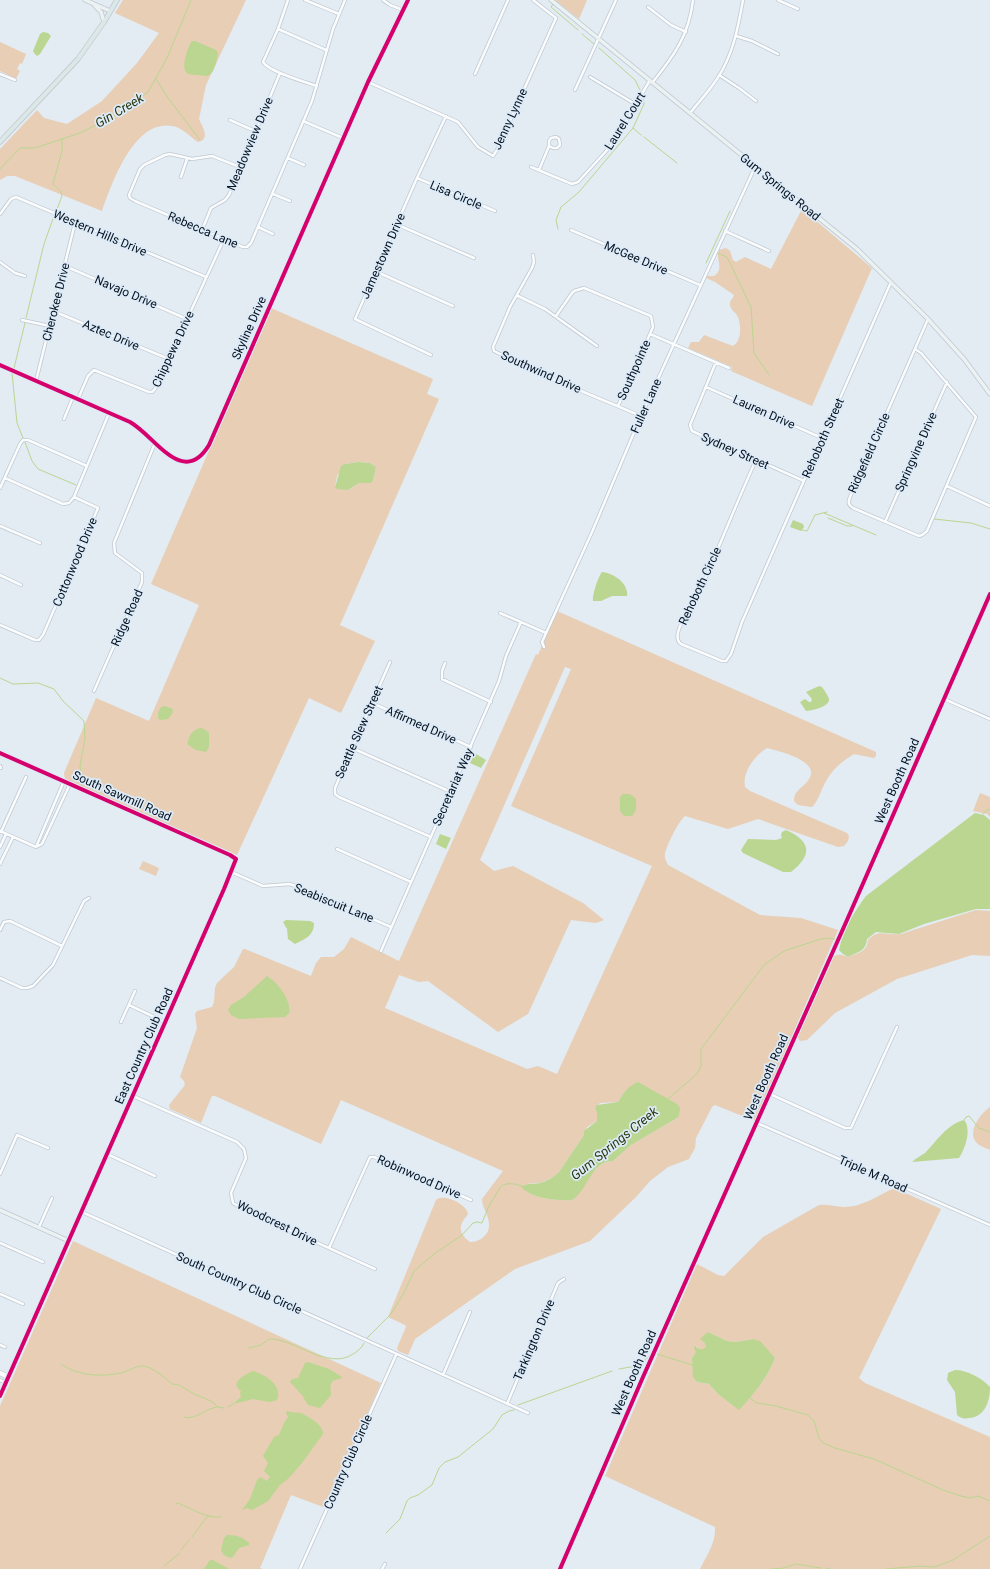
<svg xmlns="http://www.w3.org/2000/svg" width="990" height="1569" font-family="Roboto,sans-serif">
<rect width="100%" height="100%" fill="#e3ebf3"/>
<path fill="#e7ceb5" fill-rule="evenodd" d="M 123,0 L 246,0 L 206,85 L 199,119 L 204,130 L 205,136 L 203,140 L 198,142 C 190,137 182,127 172,126 C 134,119 112,183 102,211 L 15,176 L 7,176 L 0,180 L 0,149 L 37,110 L 44,118 L 67,124 L 102,101 L 137,63 L 159,33 L 115,13 Z
M 555,0 L 587,0 L 579,19 Z
M 0,42 L 26,54 L 22,64 L 20,63 L 17,69 L 20,71 L 16,79 L 0,71 Z
M 802,209 L 872,268 L 812,406 L 731,371 L 732,367 L 688,348 L 691,342 L 699,342 L 704,335 L 733,346 C 742,341 741,325 738,317 C 736,312 729,309 730,303 C 730,300 733,299 734,295 L 715,282 L 706,278 L 707,276 L 714,276 C 725,269 715,259 719,250 L 726,248 L 730,251 L 733,260 L 736,262 L 745,257 L 771,269 Z
M 271,308 L 433,379 L 427,394 L 439,399 L 340,625 L 375,641 L 341,713 L 309,698 L 237,855 L 65,780 L 64,773 L 96,698 L 149,721 L 199,605 L 151,584 ZM 359,462 L 370,463 L 376,467 L 373,481 L 371,483 L 359,483 L 350,489 L 335,487 L 337,476 L 345,464 Z
M 557,611 L 876,752 L 876,756 L 874,758 L 854,754 C 840,763 832,769 824,785 C 820,793 818,801 812,807 L 798,805 L 794,801 C 794,789 804,788 809,779 C 821,761 779,751 767,748 C 755,755 742,772 745,787 L 750,791 L 847,833 L 849,836 L 848,841 L 844,846 L 838,847 L 758,819 L 728,829 L 685,816 C 678,822 668,843 665,853 C 664,858 666,861 668,865 L 760,915 L 801,918 L 838,930 L 755,1121 L 715,1105 L 712,1107 L 696,1138 L 695,1148 L 689,1159 L 668,1167 L 650,1181 L 636,1197 L 590,1241 L 515,1269 L 415,1339 L 408,1355 L 398,1351 L 397,1348 L 406,1327 L 405,1325 L 388,1317 L 436,1200 C 443,1193 467,1204 468,1214 C 459,1225 457,1232 470,1242 C 479,1242 490,1235 489,1224 C 489,1215 482,1208 482,1199 L 503,1171 L 341,1100 L 321,1144 L 215,1096 L 212,1096 L 211,1098 L 201,1123 L 170,1109 L 169,1105 L 185,1085 L 184,1081 L 180,1077 L 197,1028 L 195,1014 L 197,1011 L 212,1007 L 214,1002 L 215,988 L 217,983 L 234,967 L 243,949 L 245,949 L 311,976 L 316,963 L 321,957 L 334,957 L 344,949 L 351,937 L 399,961 L 536,654 L 538,655 ZM 565,667 L 571,669 L 511,806 L 652,866 L 557,1074 L 538,1066 L 527,1069 L 385,1008 L 399,975 L 419,982 L 428,981 L 498,1032 L 528,1014 L 571,920 L 596,923 L 604,920 L 583,903 L 513,866 L 494,871 L 480,860 ZM 626,1090 L 677,1118 L 631,1145 L 613,1161 C 593,1161 586,1188 572,1200 C 556,1201 533,1199 522,1187 C 529,1182 530,1184 538,1183 C 545,1182 554,1177 559,1172 L 584,1135 L 587,1127 L 597,1121 L 597,1113 L 595,1108 L 600,1103 L 618,1102 Z
M 980,793 L 990,797 L 990,817 L 987,814 L 973,811 Z
M 143,861 L 159,868 L 156,876 L 139,869 Z
M 976,910 L 990,911 L 990,956 L 972,955 L 897,979 L 835,1013 L 807,1040 L 800,1041 L 797,1036 L 833,957 C 839,953 842,955 848,957 C 858,953 867,952 868,940 C 879,928 887,936 901,934 Z
M 990,1107 L 990,1150 C 986,1148 979,1146 976,1142 C 967,1131 981,1113 990,1107 Z
M 894,1188 L 941,1209 L 859,1378 L 865,1383 L 990,1437 L 990,1569 L 700,1569 C 707,1555 716,1543 715,1527 L 605,1476 L 697,1264 L 718,1275 L 724,1276 L 763,1237 L 819,1205 C 827,1204 835,1207 844,1207 C 862,1207 878,1196 894,1188 ZM 708,1332 L 727,1341 L 736,1342 L 753,1339 L 775,1358 C 768,1377 753,1395 739,1409 L 718,1394 L 709,1384 L 697,1382 L 692,1358 L 696,1352 L 696,1346 L 699,1349 L 703,1350 L 706,1347 L 704,1342 Z
M 73,1241 L 381,1383 L 326,1508 L 291,1495 L 260,1568 L 263,1569 L 0,1569 L 0,1406 Z"/>
<path fill="#bad690" d="M 43,32 L 48,33 L 51,36 L 40,54 L 37,56 L 34,53 L 33,51 L 40,34 Z
M 192,41 L 195,41 L 216,50 L 218,53 C 217,59 215,74 207,76 C 205,76 200,75 198,75 C 194,75 189,75 186,72 C 181,67 188,46 192,41 Z
M 359,462 L 370,463 L 376,467 L 373,481 L 371,483 L 359,483 L 348,490 L 337,489 L 335,487 L 336,484 L 341,466 L 345,464 Z
M 793,520 L 803,524 L 804,527 L 801,531 L 790,527 Z
M 602,572 C 613,573 629,583 627,596 L 612,596 L 601,601 L 593,601 C 592,596 598,577 602,572 Z
M 819,686 L 822,687 C 824,690 828,695 829,699 C 830,707 811,711 806,711 L 800,702 L 805,699 L 809,702 L 811,702 L 812,699 L 806,692 Z
M 165,706 L 173,709 L 172,714 L 168,719 L 160,720 L 158,718 L 158,713 L 161,707 Z
M 201,728 L 206,730 L 209,733 L 209,747 L 206,752 L 196,750 L 188,745 C 187,737 193,729 201,728 Z
M 476,754 L 486,760 L 481,768 L 470,763 L 474,755 Z
M 623,794 L 630,794 L 636,799 L 636,810 L 632,816 L 624,816 L 620,811 L 620,797 Z
M 975,813 L 984,815 L 990,820 L 990,909 L 976,909 L 924,924 L 899,934 L 876,932 L 867,939 C 866,951 858,952 848,957 L 843,954 L 839,950 C 843,930 854,912 866,896 Z
M 786,830 C 811,841 813,855 791,872 L 783,872 L 743,853 L 741,850 L 748,839 L 776,840 L 782,838 L 781,835 L 782,832 Z
M 440,834 L 451,838 L 446,849 L 436,844 Z
M 286,920 L 310,921 L 314,923 C 314,936 305,939 295,944 L 288,939 L 287,929 L 283,922 Z
M 267,976 C 277,982 292,1000 289,1013 L 285,1017 L 239,1019 L 231,1015 L 228,1010 L 231,1005 L 244,997 Z
M 638,1082 L 677,1104 L 680,1108 L 679,1115 L 677,1118 L 631,1145 L 613,1161 C 591,1161 588,1190 572,1200 C 556,1201 533,1199 521,1187 C 529,1182 532,1185 540,1183 C 547,1181 554,1177 559,1172 L 584,1135 L 584,1131 L 597,1121 L 597,1113 L 595,1108 L 597,1105 L 618,1102 C 624,1092 628,1086 638,1082 Z
M 964,1120 C 972,1129 965,1149 959,1158 L 912,1162 C 916,1158 921,1156 925,1153 C 937,1141 946,1125 964,1120 Z
M 708,1332 L 727,1341 L 736,1342 L 753,1339 L 760,1341 L 775,1358 C 768,1377 753,1395 739,1410 L 718,1394 L 709,1384 L 697,1382 L 693,1377 L 692,1358 L 696,1352 L 694,1348 L 695,1346 L 699,1349 L 703,1349 L 706,1347 L 704,1342 L 700,1339 Z
M 308,1362 L 329,1369 L 342,1377 L 340,1379 C 329,1380 330,1385 331,1395 L 320,1408 L 308,1405 L 302,1395 L 290,1382 L 292,1379 L 298,1378 L 305,1363 Z
M 955,1370 C 967,1370 982,1378 990,1387 C 990,1401 985,1417 969,1418 C 964,1419 960,1418 957,1415 L 955,1392 L 947,1380 L 948,1373 Z
M 253,1371 C 265,1375 283,1385 277,1400 L 270,1402 L 253,1399 L 233,1404 L 241,1397 L 240,1394 L 241,1391 C 228,1383 246,1374 253,1371 Z
M 287,1411 C 292,1413 296,1412 300,1413 C 308,1416 323,1424 323,1434 L 302,1463 L 289,1478 L 280,1485 L 268,1501 L 252,1510 L 247,1508 L 242,1510 L 250,1499 L 257,1480 L 260,1477 L 267,1481 L 270,1477 L 264,1471 L 268,1463 L 263,1456 L 264,1454 L 274,1437 L 279,1435 L 284,1423 L 288,1417 L 286,1413 Z
M 227,1535 C 236,1535 243,1537 249,1543 L 249,1545 L 239,1548 L 232,1558 C 226,1557 223,1555 221,1550 L 224,1538 Z
M 210,1560 L 213,1560 L 229,1569 L 204,1569 Z"/>
<g fill="none" stroke-linecap="round" stroke-linejoin="round">
<path stroke="#bad690" stroke-width="1" d="M 553,4 L 551,7 L 578,30
M 582,34 L 594,44
M 599,48 L 635,80 L 640,90
M 156,79 L 168,98 L 200,140
M 633,128 L 641,135
M 644,137 L 677,163
M 0,169 L 20,148 L 35,148 L 80,133 L 116,115 L 148,92 L 167,58 L 191,0
M 56,212 L 62,196 L 61,192 L 53,184 L 62,151 L 62,139
M 558,229 L 556,220 L 561,207 L 579,192 L 633,128 L 644,104 L 643,96
M 717,253 L 727,257 L 751,307 L 754,353 L 769,375
M 706,263 L 730,211
M 26,318 L 44,244 L 54,216
M 14,368 L 25,323
M 12,373 L 17,423 L 23,438
M 25,442 L 32,461 L 38,469 L 76,485
M 824,513 L 876,535
M 828,518 L 847,526 L 852,526
M 934,519 L 971,523 L 990,529
M 802,530 L 807,531 L 815,515 L 827,512
M 0,678 L 13,684 L 38,683 L 54,689 L 63,701 L 84,721 L 85,739 L 80,765 L 82,787
M 983,814 L 987,810 L 990,809
M 668,1099 L 697,1074 L 701,1066 L 701,1049 L 764,965 L 784,951 L 821,939 L 827,938 L 835,939
M 964,1120 L 966,1117 L 969,1116 L 979,1128 L 990,1132
M 367,1338 L 391,1314 L 405,1291 L 414,1271 L 434,1254 L 461,1236 L 473,1223 L 477,1222 L 482,1223 L 488,1208 L 501,1186 C 508,1182 515,1184 522,1186
M 249,1348 L 261,1345 L 269,1339 C 294,1338 328,1371 353,1354 C 358,1351 362,1348 364,1343
M 657,1354 L 692,1365
M 61,1364 C 78,1376 101,1377 121,1373 C 131,1371 138,1362 150,1368 C 159,1372 165,1378 172,1384 L 179,1385 L 194,1394 L 211,1401 L 218,1407 L 224,1408
M 619,1369 L 636,1366 L 650,1356
M 750,1398 L 757,1403 L 776,1406 L 808,1415 L 814,1421 L 819,1438 L 823,1443 L 835,1448 L 874,1459 L 943,1490 L 961,1496 L 970,1498 L 978,1496 L 990,1501
M 518,1405 L 612,1371
M 228,1407 L 233,1404
M 184,1417 C 194,1421 207,1408 217,1407
M 176,1504 L 178,1503 C 192,1509 205,1518 221,1517
M 386,1533 L 400,1519 L 407,1501 L 410,1498 L 418,1495 L 432,1485 L 439,1468 L 445,1462 L 458,1457 L 493,1429 L 502,1415 L 509,1411 L 514,1410
M 192,1537 L 206,1518 L 209,1516
M 181,1550 L 190,1539
M 164,1566 L 180,1553
M 826,1568 L 830,1569
M 772,1569 L 784,1568 L 796,1564 L 821,1568
M 886,1569 L 920,1566 L 935,1567 L 953,1560 L 990,1536"/>
<defs>
<path id="street" d="M 288,0 L 278,29 L 263,62 C 269,72 305,82 317,86
M 305,0 L 339,14
M 383,0 L 390,5 L 403,10
M 778,0 L 798,9
M 648,7 L 671,25 L 686,32
M 278,29 L 326,50
M 736,36 L 752,41 L 778,54
M 0,74 L 15,80
M 475,74 L 508,0
M 719,75 L 739,88 L 756,101
M 590,77 L 635,104
M 368,82 L 458,122 L 478,147 L 493,156 L 497,150 L 556,18 L 533,0
M 652,83 C 674,56 689,35 693,0
M 575,90 L 616,0
M 690,113 C 699,102 709,91 717,79 C 733,55 738,28 743,0
M 230,120 L 255,131
M 303,121 L 343,138
M 288,158 L 304,165
M 240,167 L 212,156 L 192,159 L 170,154 L 165,155 L 144,165 L 140,169 L 129,195 L 130,198 L 135,201 L 224,239 L 243,247 L 247,247 L 251,243 L 312,101 L 333,29 L 345,0
M 531,167 L 572,184 L 578,182 L 609,148 L 617,137 L 650,80
M 539,170 L 549,146 L 553,148 L 557,148 L 560,145 L 559,139 L 556,137 L 551,138 L 549,141 L 549,146
M 181,177 L 187,159
M 417,178 L 495,211
M 273,194 L 290,201
M 0,214 L 11,199 L 16,197 L 206,277
M 398,225 L 474,258
M 258,227 L 273,234
M 202,230 L 211,208 L 225,200 L 229,195 L 280,73
M 571,230 L 700,285
M 725,231 L 769,251
M 533,255 L 534,262 L 532,268 L 510,307 L 493,347 L 494,351 L 543,375 L 641,416
M 0,262 L 15,273 L 25,276
M 65,266 L 187,319
M 377,272 L 453,306
M 518,296 L 545,309 L 597,346
M 53,311 L 169,359
M 556,316 L 572,293 L 574,291 L 584,288 L 651,316 L 653,327 L 618,406
M 22,320 L 50,326
M 650,334 L 729,368
M 915,349 L 921,353 L 976,417 L 927,531 L 922,535 L 919,536 L 853,508 C 848,505 848,502 850,497 L 928,319
M 431,355 L 355,319 L 417,178 L 446,116
M 716,362 L 690,425 L 692,431 L 804,481
M 36,381 L 75,223
M 706,387 L 822,438
M 78,399 L 88,376 L 94,370 L 149,392 L 152,392 L 155,389 L 224,239
M 64,419 L 73,397
M 756,460 C 735,506 717,553 696,599 C 691,609 669,635 681,644 L 722,661 L 726,661 L 731,654 L 742,622 L 891,282
M 5,478 L 63,504 L 69,503 L 74,497 L 109,413
M 947,486 L 990,506
M 0,488 L 20,444 L 23,440 L 28,440 L 87,466
M 885,522 L 947,382
M 0,526 L 40,543
M 0,575 L 21,585
M 500,613 L 546,633
M 0,625 L 35,640 L 39,640 L 43,635 L 98,508 L 74,497
M 544,647 L 542,642 L 592,532 L 641,416 L 755,167
M 390,662 L 335,788 L 335,794 L 339,797 L 431,837
M 445,663 L 442,671 L 442,679 L 491,702
M 94,691 L 142,582 L 142,573 L 115,553 L 114,543 L 155,443
M 944,699 L 990,719
M 372,703 L 471,747
M 352,748 L 451,792
M 0,766 L 1,768
M 64,781 L 36,847 L 42,844 L 70,784
M 0,831 L 36,847
M 1,832 L 26,777
M 0,847 L 6,834
M 337,849 L 411,882
M 0,864 L 13,837
M 231,872 L 263,886 L 290,884 L 301,888 L 391,927
M 0,930 L 4,922 L 10,921 L 62,946
M 381,951 L 499,681 L 506,656 L 521,622
M 0,978 L 22,988 L 27,988 L 33,986 L 53,965 L 84,901 L 89,898
M 129,1005 L 165,1022
M 121,1022 L 135,991
M 770,1094 L 845,1128 L 851,1128 L 897,1027
M 133,1096 L 237,1142 L 244,1149 L 246,1158 L 231,1193 L 233,1203 L 243,1209 L 375,1269
M 757,1123 L 990,1225
M 107,1154 L 155,1176
M 0,1174 L 17,1135 L 48,1148
M 82,1212 L 528,1413
M 39,1227 L 52,1198
M 0,1243 L 43,1262
M 329,1248 L 370,1157 L 374,1157 L 471,1200
M 0,1294 L 23,1304
M 0,1345 L 5,1347
M 0,1372 L 9,1376
M 0,1374 L 8,1378
M 443,1375 L 470,1312
M 0,1380 L 6,1383
M 507,1404 L 558,1283 L 564,1279
M 300,1569 L 396,1355
M 382,1569 L 385,1564"/>
<path id="secondary" d="M 85,0 L 110,11
M 551,0 L 857,249 L 927,318 L 964,359 L 990,394
M 95,6 L 101,12 L 104,22
M 0,365 L 130,422 C 155,436 183,488 209,445 L 368,82 L 408,0
M 0,753 L 230,855 L 236,859 L 224,889 L 0,1396
M 0,1210 L 69,1241
M 560,1569 L 643,1377 L 847,920 L 990,594"/>
<path id="primary" d="M 0,142 L 78,59 L 104,22 L 117,0"/>
</defs>
<use href="#street" stroke="#bec9d3" stroke-width="4"/>
<use href="#secondary" stroke="#bec9d3" stroke-width="5"/>
<use href="#primary" stroke="#c3c8ce" stroke-width="5.5"/>
<use href="#street" stroke="#fbfcfd" stroke-width="2.5"/>
<use href="#secondary" stroke="#ecf2f2" stroke-width="3.5"/>
<use href="#primary" stroke="#dbe8e8" stroke-width="4"/>
<defs>
<path id="cycleway" d="M 0,365 L 130,422 C 155,436 183,488 209,445 L 368,82 L 408,0
M 0,753 L 230,855 L 236,859 L 224,889 L 0,1396
M 560,1569 L 643,1377 L 847,920 L 990,594"/>
</defs>
<use href="#cycleway" stroke="#ddebf9" stroke-width="6"/>
<use href="#cycleway" stroke="#d6006c" stroke-width="4"/>
</g>
<g text-anchor="middle" stroke-width="3.5" stroke-linejoin="round" paint-order="stroke">
<g font-size="12" fill="#05111d" stroke="#ddebf9">
<text transform="translate(510 119) rotate(-65)" y="4">Jenny Lynne</text>
<text transform="translate(625 121) rotate(-58)" y="4">Laurel Court</text>
<text transform="translate(250 144) rotate(-67)" y="4">Meadowview Drive</text>
<text transform="translate(780 187) rotate(39)" y="4">Gum Springs Road</text>
<text transform="translate(456 195) rotate(23)" y="4">Lisa Circle</text>
<text transform="translate(203 230) rotate(23)" y="4">Rebecca Lane</text>
<text transform="translate(100 233) rotate(23)" y="4">Western Hills Drive</text>
<text transform="translate(383 256) rotate(-66)" y="4">Jamestown Drive</text>
<text transform="translate(636 258) rotate(23)" y="4">McGee Drive</text>
<text transform="translate(126 292) rotate(23)" y="4">Navajo Drive</text>
<text transform="translate(56 302) rotate(-76)" y="4">Cherokee Drive</text>
<text transform="translate(249 328) rotate(-66)" y="4">Skyline Drive</text>
<text transform="translate(111 335) rotate(23)" y="4">Aztec Drive</text>
<text transform="translate(173 349) rotate(-65)" y="4">Chippewa Drive</text>
<text transform="translate(634 370) rotate(-66)" y="4">Southpointe</text>
<text transform="translate(541 372) rotate(24)" y="4">Southwind Drive</text>
<text transform="translate(646 406) rotate(-66)" y="4">Fuller Lane</text>
<text transform="translate(764 412) rotate(24)" y="4">Lauren Drive</text>
<text transform="translate(823 438) rotate(-66)" y="4">Rehoboth Street</text>
<text transform="translate(735 451) rotate(24)" y="4">Sydney Street</text>
<text transform="translate(916 452) rotate(-66)" y="4">Springvine Drive</text>
<text transform="translate(869 453) rotate(-66)" y="4">Ridgefield Circle</text>
<text transform="translate(75 562) rotate(-67)" y="4">Cottonwood Drive</text>
<text transform="translate(700 586) rotate(-65)" y="4">Rehoboth Circle</text>
<text transform="translate(127 618) rotate(-66)" y="4">Ridge Road</text>
<text transform="translate(421 725) rotate(24)" y="4">Affirmed Drive</text>
<text transform="translate(359 732) rotate(-66)" y="4">Seattle Slew Street</text>
<text transform="translate(897 781) rotate(-66)" y="4">West Booth Road</text>
<text transform="translate(453 787) rotate(-66)" y="4">Secretariat Way</text>
<text transform="translate(122 796) rotate(24)" y="4">South Sawmill Road</text>
<text transform="translate(334 903) rotate(22)" y="4">Seabiscuit Lane</text>
<text transform="translate(144 1046) rotate(-66)" y="4">East Country Club Road</text>
<text transform="translate(766 1077) rotate(-66)" y="4">West Booth Road</text>
<text transform="translate(873 1174) rotate(24)" y="4">Triple M Road</text>
<text transform="translate(419 1177) rotate(24)" y="4">Robinwood Drive</text>
<text transform="translate(277 1223) rotate(26)" y="4">Woodcrest Drive</text>
<text transform="translate(239 1283) rotate(24)" y="4">South Country Club Circle</text>
<text transform="translate(534 1340) rotate(-67)" y="4">Tarkington Drive</text>
<text transform="translate(634 1373) rotate(-66)" y="4">West Booth Road</text>
<text transform="translate(348 1462) rotate(-66)" y="4">Country Club Circle</text>
</g>
<g font-size="13" font-style="italic" fill="#2b390e" stroke="#ddebf9">
<text transform="translate(119 110) rotate(-31)" y="5">Gin Creek</text>
<text transform="translate(614 1143) rotate(-39)" y="5">Gum Springs Creek</text>
</g>
</g>
</svg>
